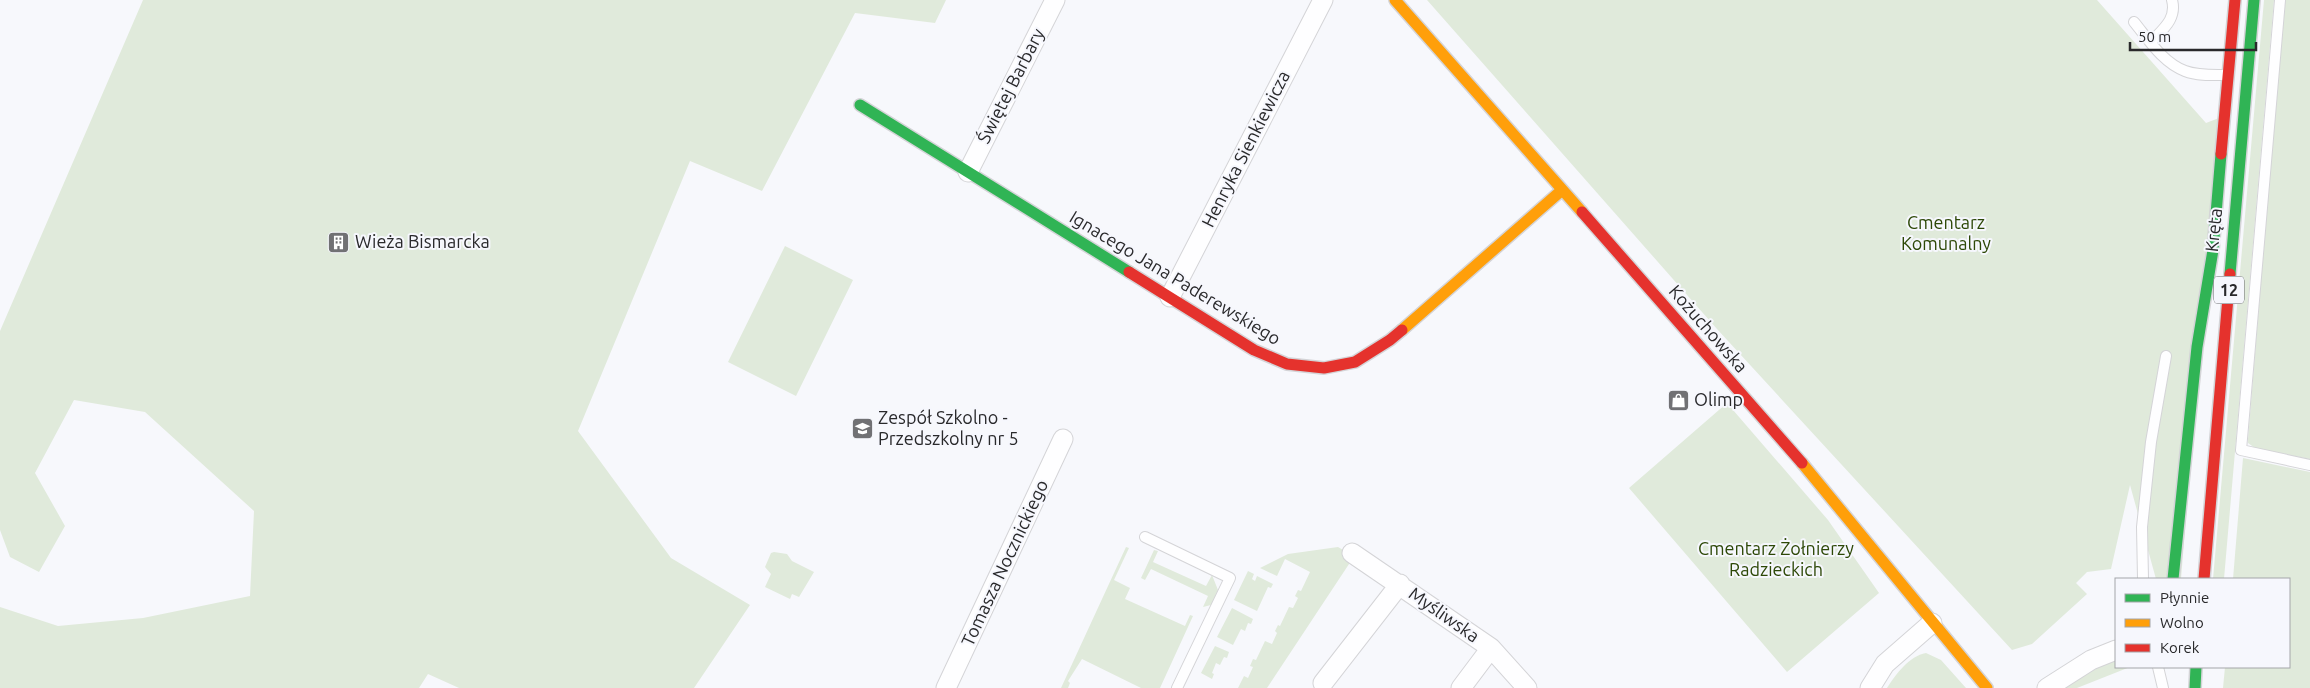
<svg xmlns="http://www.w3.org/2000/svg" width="2310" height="688" font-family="Ubuntu,sans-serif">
<rect width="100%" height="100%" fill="#f7f8fc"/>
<path fill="#e0eadb" d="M 143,0 L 946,0 L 935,23 L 855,13 L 762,191 L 690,161 L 578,431 L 671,558 L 750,605 L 694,688 L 459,688 L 428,674 L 419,688 L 0,688 L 0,607 L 58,626 L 143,618 L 250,596 L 254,511 L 145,412 L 74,400 L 35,473 L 65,526 L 39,572 L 10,557 L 0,530 L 0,331 Z
M 1427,0 L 2097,0 L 2206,123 L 2219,118 L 2181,579 L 2156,579 L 2130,485 L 2111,569 L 2087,572 L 2076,583 L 2087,594 L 2032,644 L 2012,650 L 1717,329 Z
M 2264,0 L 2274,0 L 2224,579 L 2213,579 Z
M 2284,0 L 2310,0 L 2310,459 L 2255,448 L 2248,443 L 2248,439 Z
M 785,246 L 853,280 L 796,396 L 728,362 Z
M 1727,403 L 1828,520 L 1879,593 L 1787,672 L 1629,488 Z
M 2243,458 L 2310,472 L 2310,688 L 2223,688 L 2225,667 L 2289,667 L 2289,579 L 2233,579 Z
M 1126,547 L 1129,548 L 1114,580 L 1130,588 L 1125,599 L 1185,626 L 1190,615 L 1193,616 L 1160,688 L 1141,688 L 1082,659 L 1068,681 L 1070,683 L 1068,688 L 1061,688 Z
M 1338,547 L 1350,554 L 1351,561 L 1267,688 L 1238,688 L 1244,676 L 1248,678 L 1253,667 L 1250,666 L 1253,659 L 1256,660 L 1265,641 L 1272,644 L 1277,633 L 1275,631 L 1278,625 L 1280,626 L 1289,607 L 1293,608 L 1298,598 L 1295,596 L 1298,590 L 1301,591 L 1310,572 L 1285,559 L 1277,576 L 1260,568 L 1288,554 Z
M 1154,550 L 1158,551 L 1153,562 L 1206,586 L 1212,575 L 1218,590 L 1211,605 L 1203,607 L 1208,596 L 1151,569 L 1145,580 L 1141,578 Z
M 774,552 L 787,554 L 792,561 L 814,572 L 799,597 L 792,594 L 790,599 L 765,587 L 771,574 L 765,567 L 771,553 Z
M 1248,571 L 1254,574 L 1252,579 L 1255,581 L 1257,576 L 1273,584 L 1271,588 L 1268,587 L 1257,611 L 1234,600 Z
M 1232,608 L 1253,619 L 1251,624 L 1248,623 L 1245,631 L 1241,629 L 1233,645 L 1217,637 Z
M 1215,646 L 1229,652 L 1227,658 L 1224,657 L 1220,665 L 1216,663 L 1212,673 L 1214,674 L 1212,679 L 1201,673 Z
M 1926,653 L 1941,660 L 1966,688 L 1887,688 C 1896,674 1909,656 1926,653 Z
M 2116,658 L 2116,667 L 2130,667 L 2077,688 L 2060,688 L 2093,668 Z"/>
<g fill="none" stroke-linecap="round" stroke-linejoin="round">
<defs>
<path id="lane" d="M 2280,0 L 2241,450 L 2310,465
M 2134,22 C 2148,39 2163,63 2185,71 C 2198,76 2214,75 2228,75
M 2151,42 C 2163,29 2177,19 2172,0
M 1145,537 L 1230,578 L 1177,688
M 2143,579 L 2142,527 L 2151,442 L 2166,356
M 2158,667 L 2163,688"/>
<path id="street" d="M 968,172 L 1055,0
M 1170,297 L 1323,0
M 1352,553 L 1491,648 L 1527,688
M 1323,683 L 1400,584
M 946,688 L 1063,439
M 1461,688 L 1491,648
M 1870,688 L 1885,664 L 1932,623
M 2047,688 L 2091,660 L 2116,650"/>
<path id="fast" d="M 860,105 L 1129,272
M 2230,274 L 2254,0
M 2173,579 L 2197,347 L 2213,250 L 2221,154
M 2195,688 L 2196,667"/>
<path id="slow" d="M 1395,0 L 1582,212
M 1402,330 L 1562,190
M 1802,463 L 1987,688"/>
<path id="jam" d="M 2221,154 L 2235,0
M 1582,212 L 1802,463
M 1129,272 L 1254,350 L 1287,364 L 1324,368 L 1355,362 L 1390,340 L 1402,330
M 2204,579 L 2230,274"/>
</defs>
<use href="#lane" stroke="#d4d4d7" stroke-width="12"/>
<use href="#street" stroke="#d4d4d7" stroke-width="21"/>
<use href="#fast" stroke="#d4d4d7" stroke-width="14"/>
<use href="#slow" stroke="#d4d4d7" stroke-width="14"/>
<use href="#jam" stroke="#d4d4d7" stroke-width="14"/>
<use href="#lane" stroke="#fefeff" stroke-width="10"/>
<use href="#street" stroke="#fefeff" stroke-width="19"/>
<use href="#fast" stroke="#30b455" stroke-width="11"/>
<use href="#slow" stroke="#ff9f0a" stroke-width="11"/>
<use href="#jam" stroke="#e5322d" stroke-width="11"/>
</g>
<defs>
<symbol id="building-square" viewBox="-11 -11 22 22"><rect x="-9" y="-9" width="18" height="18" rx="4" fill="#717174" stroke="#f6f7fd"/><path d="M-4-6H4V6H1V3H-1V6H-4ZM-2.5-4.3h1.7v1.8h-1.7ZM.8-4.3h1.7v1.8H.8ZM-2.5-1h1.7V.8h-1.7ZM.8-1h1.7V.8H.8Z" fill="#fff"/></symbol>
<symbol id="shop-square" viewBox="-11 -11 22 22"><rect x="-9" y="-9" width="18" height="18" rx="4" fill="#717174" stroke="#f6f7fd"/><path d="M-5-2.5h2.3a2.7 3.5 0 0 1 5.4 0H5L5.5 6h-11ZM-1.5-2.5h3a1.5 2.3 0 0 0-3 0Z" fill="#fff"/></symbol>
<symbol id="school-square" viewBox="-11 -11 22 22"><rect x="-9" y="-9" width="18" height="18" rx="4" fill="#717174" stroke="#f6f7fd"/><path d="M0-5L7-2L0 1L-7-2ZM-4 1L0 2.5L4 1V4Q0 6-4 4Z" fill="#fff"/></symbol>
</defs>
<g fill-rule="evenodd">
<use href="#building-square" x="326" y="230" width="25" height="25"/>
<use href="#shop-square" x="1666" y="388" width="25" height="25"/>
<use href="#school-square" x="850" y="416" width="25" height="25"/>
</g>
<g text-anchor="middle" stroke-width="4" stroke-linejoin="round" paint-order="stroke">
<rect fill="#f6f7fd" stroke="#66676a" stroke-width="1" x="2214" y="276.5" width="30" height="27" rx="4"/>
<g font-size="16" font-weight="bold" fill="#29292b">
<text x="2229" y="296">12</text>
</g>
<g font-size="18" fill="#29292b" stroke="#f6f7fd">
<text transform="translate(1011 86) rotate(-63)" y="6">Świętej Barbary</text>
<text transform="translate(1246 149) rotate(-63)" y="6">Henryka Sienkiewicza</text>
<text transform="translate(2214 230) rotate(-84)" y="6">Kręta</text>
<text transform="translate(1175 278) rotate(31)" y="6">Ignacego Jana Paderewskiego</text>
<text transform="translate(1708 329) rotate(49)" y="6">Kożuchowska</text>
<text transform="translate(1005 563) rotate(-65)" y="6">Tomasza Nocznickiego</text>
<text transform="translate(1444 615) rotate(35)" y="6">Myśliwska</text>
</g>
<g font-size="18" fill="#2d4807" stroke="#f6f7fd">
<text x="1946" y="229">Cmentarz<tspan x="1946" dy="21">Komunalny</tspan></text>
<text x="1776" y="555">Cmentarz Żołnierzy<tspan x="1776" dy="21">Radzieckich</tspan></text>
</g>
<g font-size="18" fill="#29292b" stroke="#f6f7fd" text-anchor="start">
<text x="355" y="248">Wieża Bismarcka</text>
<text x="1694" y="406">Olimp</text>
<text x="878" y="424">Zespół Szkolno -<tspan x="878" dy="21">Przedszkolny nr 5</tspan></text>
</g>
</g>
<rect x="2115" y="578" width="175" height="90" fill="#f6f7fd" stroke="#a4a5a9"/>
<rect x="2125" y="594" width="25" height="8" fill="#30b455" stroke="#a4a5a9"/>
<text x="2160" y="603" font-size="15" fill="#29292b">Płynnie</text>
<rect x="2125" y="619" width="25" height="8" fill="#ff9f0a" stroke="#a4a5a9"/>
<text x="2160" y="628" font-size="15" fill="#29292b">Wolno</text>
<rect x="2125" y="644" width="25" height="8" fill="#e5322d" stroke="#a4a5a9"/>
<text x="2160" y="653" font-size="15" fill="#29292b">Korek</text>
<path d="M2130 42v8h126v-8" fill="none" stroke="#29292b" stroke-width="2.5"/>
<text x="2138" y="42" font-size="15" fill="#29292b" stroke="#f6f7fd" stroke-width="4" paint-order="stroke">50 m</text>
</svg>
